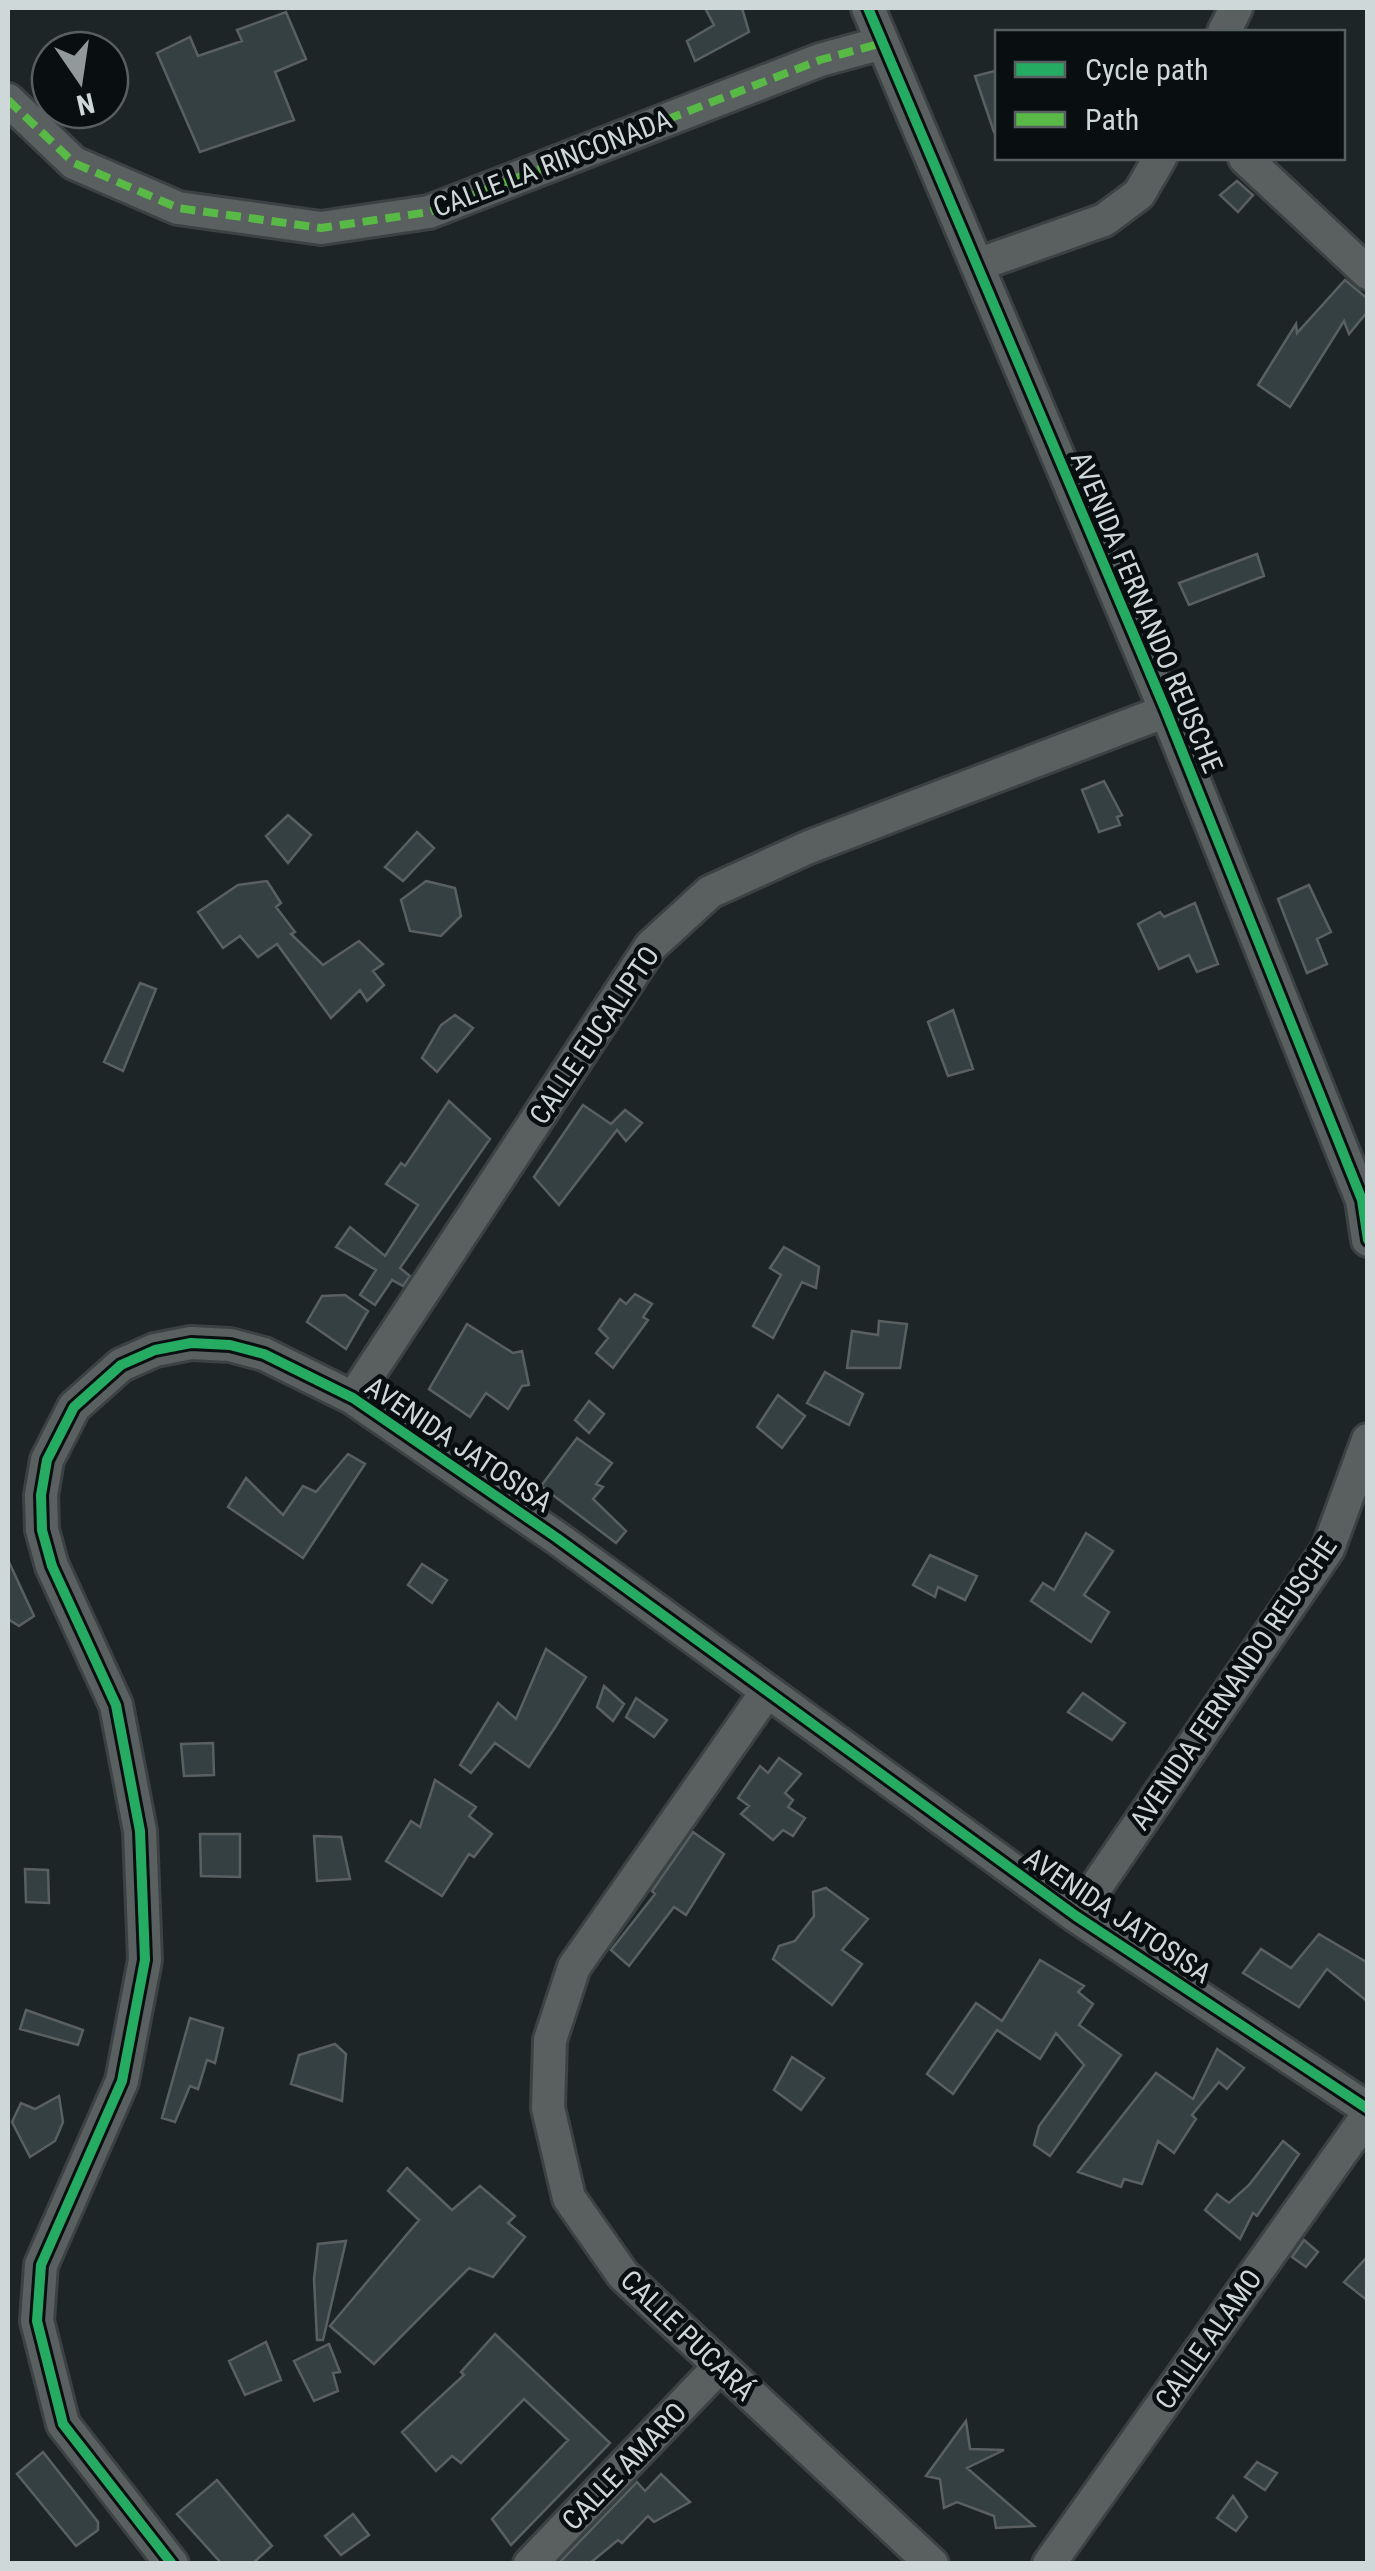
<svg xmlns="http://www.w3.org/2000/svg" width="1375" height="2571" font-family="'Roboto Condensed',sans-serif">
<rect width="100%" height="100%" fill="#1e2526"/>
<path fill="#344041" stroke="#5a6061" stroke-width="2.5" d="M 705,8 L 742,8 L 749,32 L 695,61 L 687,41 L 714,25 Z
M 286,12 L 306,59 L 275,72 L 294,120 L 200,152 L 157,53 L 190,37 L 198,56 L 242,41 L 237,30 Z
M 998,70 L 998,131 L 994,132 L 975,76 Z
M 1237,181 L 1253,195 L 1238,212 L 1220,195 Z
M 1345,280 L 1368,299 L 1368,311 L 1349,334 L 1344,321 L 1290,407 L 1258,385 L 1296,324 L 1297,333 Z
M 1257,554 L 1264,576 L 1189,605 L 1179,583 Z
M 1104,781 L 1122,815 L 1117,817 L 1120,825 L 1099,832 L 1082,790 Z
M 288,815 L 311,835 L 288,863 L 266,836 Z
M 417,832 L 434,848 L 403,881 L 385,867 Z
M 267,881 L 281,903 L 276,907 L 295,932 L 291,934 L 323,965 L 359,941 L 383,964 L 373,971 L 384,985 L 367,1001 L 360,990 L 331,1018 L 277,944 L 258,957 L 240,936 L 223,948 L 198,912 L 238,885 Z
M 426,881 L 455,888 L 461,916 L 441,936 L 410,931 L 401,900 Z
M 1309,885 L 1331,932 L 1317,939 L 1327,964 L 1307,973 L 1278,899 Z
M 1195,903 L 1218,964 L 1197,972 L 1189,955 L 1159,969 L 1138,924 L 1160,912 L 1164,917 Z
M 140,983 L 156,989 L 123,1071 L 104,1062 Z
M 953,1010 L 973,1069 L 948,1076 L 928,1022 Z
M 455,1015 L 473,1028 L 437,1072 L 422,1058 L 441,1025 Z
M 449,1101 L 490,1139 L 400,1268 L 410,1276 L 403,1286 L 392,1280 L 375,1305 L 360,1295 L 376,1270 L 336,1247 L 350,1227 L 385,1256 L 418,1205 L 386,1184 L 401,1163 L 405,1166 Z
M 583,1105 L 611,1124 L 625,1110 L 642,1123 L 626,1141 L 617,1130 L 559,1205 L 534,1177 Z
M 784,1247 L 819,1267 L 816,1288 L 802,1282 L 773,1338 L 753,1326 L 781,1275 L 770,1268 Z
M 635,1294 L 652,1304 L 643,1317 L 648,1320 L 613,1368 L 596,1353 L 608,1338 L 599,1329 L 620,1299 L 626,1304 Z
M 345,1295 L 368,1311 L 346,1349 L 307,1322 L 322,1296 Z
M 879,1321 L 907,1324 L 900,1368 L 847,1368 L 852,1331 L 878,1335 Z
M 467,1324 L 513,1353 L 522,1351 L 529,1385 L 522,1386 L 508,1409 L 486,1393 L 470,1417 L 429,1389 Z
M 825,1372 L 863,1394 L 849,1425 L 807,1403 Z
M 778,1395 L 805,1416 L 782,1448 L 757,1427 Z
M 589,1401 L 604,1414 L 589,1433 L 575,1420 Z
M 577,1438 L 612,1463 L 596,1484 L 603,1487 L 593,1499 L 626,1531 L 616,1543 L 541,1486 Z
M 348,1454 L 365,1464 L 303,1558 L 228,1507 L 246,1478 L 283,1515 L 303,1486 L 316,1492 Z
M 1086,1533 L 1113,1551 L 1084,1595 L 1109,1612 L 1091,1642 L 1031,1601 L 1043,1583 L 1054,1590 Z
M 930,1555 L 977,1576 L 965,1600 L 938,1587 L 935,1597 L 913,1585 Z
M 8,1560 L 34,1616 L 19,1626 L 8,1619 Z
M 422,1564 L 447,1580 L 432,1603 L 408,1585 Z
M 546,1649 L 586,1677 L 556,1726 L 529,1767 L 495,1743 L 471,1773 L 460,1765 L 498,1703 L 516,1719 Z
M 604,1686 L 624,1704 L 613,1721 L 597,1707 Z
M 1083,1693 L 1125,1723 L 1112,1740 L 1068,1712 Z
M 636,1698 L 667,1720 L 654,1737 L 626,1717 Z
M 213,1743 L 214,1775 L 184,1776 L 181,1744 Z
M 779,1758 L 801,1774 L 785,1793 L 793,1800 L 788,1807 L 805,1818 L 793,1836 L 783,1830 L 773,1840 L 741,1814 L 749,1806 L 738,1798 L 760,1766 L 768,1773 Z
M 435,1780 L 476,1807 L 469,1816 L 492,1834 L 474,1857 L 469,1854 L 442,1896 L 386,1861 L 411,1821 L 420,1827 Z
M 693,1832 L 724,1854 L 686,1915 L 674,1907 L 629,1966 L 611,1950 L 655,1894 L 652,1891 Z
M 200,1834 L 240,1834 L 240,1877 L 201,1876 Z
M 314,1836 L 341,1837 L 350,1879 L 317,1881 Z
M 25,1869 L 48,1870 L 49,1903 L 26,1902 Z
M 826,1888 L 868,1919 L 842,1950 L 862,1964 L 832,2005 L 773,1959 L 779,1946 L 795,1941 L 814,1916 L 813,1892 Z
M 1319,1934 L 1368,1963 L 1368,2002 L 1327,1969 L 1299,2007 L 1243,1973 L 1261,1949 L 1291,1968 Z
M 1040,1960 L 1084,1986 L 1078,1992 L 1093,2004 L 1079,2025 L 1121,2055 L 1050,2156 L 1034,2145 L 1039,2126 L 1084,2065 L 1056,2033 L 1040,2059 L 997,2030 L 953,2094 L 927,2074 L 976,2003 L 1002,2021 Z
M 26,2010 L 83,2030 L 78,2045 L 20,2029 Z
M 190,2018 L 223,2028 L 215,2063 L 207,2060 L 198,2089 L 190,2086 L 175,2122 L 162,2118 Z
M 335,2044 L 346,2054 L 342,2101 L 291,2084 L 299,2055 Z
M 1217,2049 L 1244,2068 L 1227,2089 L 1219,2082 L 1192,2115 L 1196,2119 L 1174,2153 L 1158,2141 L 1142,2184 L 1124,2179 L 1121,2187 L 1078,2172 L 1156,2073 L 1193,2099 Z
M 792,2057 L 824,2078 L 801,2110 L 774,2090 Z
M 59,2096 L 63,2122 L 55,2141 L 30,2157 L 12,2122 L 21,2103 L 35,2109 Z
M 1283,2141 L 1299,2154 L 1257,2216 L 1253,2213 L 1240,2239 L 1205,2210 L 1217,2194 L 1229,2203 L 1249,2185 Z
M 407,2168 L 452,2210 L 480,2186 L 515,2216 L 508,2223 L 525,2237 L 493,2277 L 469,2268 L 374,2364 L 330,2326 L 419,2220 L 388,2191 Z
M 1304,2240 L 1318,2252 L 1306,2267 L 1292,2257 Z
M 346,2241 L 323,2340 L 317,2340 L 314,2279 L 318,2244 Z
M 1368,2256 L 1368,2301 L 1344,2282 Z
M 495,2334 L 610,2443 L 511,2545 L 492,2519 L 568,2440 L 524,2399 L 461,2463 L 452,2456 L 436,2471 L 402,2432 L 464,2375 L 461,2372 Z
M 266,2342 L 281,2380 L 245,2395 L 229,2361 Z
M 329,2344 L 340,2372 L 333,2373 L 338,2391 L 314,2401 L 294,2361 Z
M 966,2421 L 970,2449 L 1004,2450 L 967,2468 L 1034,2526 L 996,2528 L 994,2516 L 957,2502 L 944,2508 L 940,2479 L 926,2476 Z
M 43,2452 L 98,2522 L 98,2530 L 76,2546 L 17,2474 Z
M 1257,2462 L 1277,2473 L 1265,2490 L 1245,2477 Z
M 661,2474 L 690,2502 L 654,2522 L 648,2516 L 622,2543 L 618,2540 L 589,2564 L 558,2564 L 637,2482 L 645,2491 Z
M 217,2480 L 272,2546 L 252,2564 L 222,2564 L 177,2514 Z
M 1233,2496 L 1247,2517 L 1236,2531 L 1217,2518 Z
M 353,2514 L 369,2535 L 341,2555 L 325,2536 Z"/>
<g fill="none" stroke-linecap="round" stroke-linejoin="round">
<defs>
<path id="minor" d="M 868,8 L 1166,711 L 1362,1200 L 1368,1240
M 1224,32 L 1236,8
M 8,100 L 74,163 L 178,208 L 321,228 L 429,212 L 820,60 L 882,43
M 1245,158 L 1368,273
M 977,265 L 1104,220 L 1139,194 L 1160,158
M 353,1398 L 651,946 L 710,892 L 809,847 L 1166,711
M 766,1693 L 574,1967 L 550,2040 L 548,2108 L 569,2198 L 623,2275 L 932,2564
M 1076,1916 L 1328,1549 L 1368,1440
M 172,2564 L 63,2424 L 37,2321 L 41,2265 L 122,2081 L 145,1960 L 140,1831 L 116,1705 L 52,1566 L 42,1530 L 41,1495 L 47,1460 L 74,1407 L 121,1365 L 155,1350 L 191,1343 L 230,1345 L 264,1354 L 353,1398 L 557,1538 L 1076,1916 L 1368,2109
M 530,2564 L 718,2368
M 1049,2564 L 1368,2115"/>
</defs>
<use href="#minor" stroke="#3c4243" stroke-width="38"/>
<use href="#minor" stroke="#5a6060" stroke-width="32"/>
<path stroke="#58b947" stroke-width="8" stroke-dasharray="15 8" stroke-linecap="butt" d="M 8,100 L 74,163 L 178,208 L 321,228 L 429,212 L 820,60 L 882,43"/>
<defs>
<path id="cycleway" d="M 868,8 L 1166,711 L 1362,1200 L 1368,1240
M 172,2564 L 63,2424 L 37,2321 L 41,2265 L 122,2081 L 145,1960 L 140,1831 L 116,1705 L 52,1566 L 42,1530 L 41,1495 L 47,1460 L 74,1407 L 121,1365 L 155,1350 L 191,1343 L 230,1345 L 264,1354 L 353,1398 L 557,1538 L 1076,1916 L 1368,2109"/>
</defs>
<use href="#cycleway" stroke="#090f10" stroke-width="16"/>
<use href="#cycleway" stroke="#26ab63" stroke-width="10"/>
</g>
<g text-anchor="middle" stroke-width="9" stroke-linejoin="round" paint-order="stroke">
<g font-size="28" fill="#cfd8d9" stroke="#090f10">
<text transform="translate(552 163) rotate(-21)" y="10">CALLE LA RINCONADA</text>
<text transform="translate(1147 612) rotate(67)" y="10">AVENIDA FERNANDO REUSCHE</text>
<text transform="translate(594 1035) rotate(-56)" y="10">CALLE EUCALIPTO</text>
<text transform="translate(459 1444) rotate(34)" y="10">AVENIDA JATOSISA</text>
<text transform="translate(1233 1683) rotate(-56)" y="10">AVENIDA FERNANDO REUSCHE</text>
<text transform="translate(1118 1915) rotate(34)" y="10">AVENIDA JATOSISA</text>
<text transform="translate(688 2335) rotate(44)" y="10">CALLE PUCARÁ</text>
<text transform="translate(1208 2339) rotate(-55)" y="10">CALLE ALAMO</text>
<text transform="translate(624 2466) rotate(-46)" y="10">CALLE AMARO</text>
</g>
</g>
<rect width="1375" height="2571" fill="none" stroke="#cfd8d9" stroke-width="20"/>
<rect x="995" y="30" width="350" height="130" fill="#090f10" stroke="#585f60" stroke-width="2.5"/>
<rect x="1015" y="62" width="50" height="15" fill="#26ab63" stroke="#585f60" stroke-width="2.5"/>
<text x="1085" y="80" font-size="30" fill="#cfd8d9">Cycle path</text>
<rect x="1015" y="112" width="50" height="15" fill="#58b947" stroke="#585f60" stroke-width="2.5"/>
<text x="1085" y="130" font-size="30" fill="#cfd8d9">Path</text>
<g transform="translate(80 80) rotate(167)"><circle r="48" fill="#090f10" stroke="#585f60" stroke-width="2.5"/>
<path d="M0-8L18 38L0 25L-18 38Z" fill="#91999a"/>
<text y="-15" font-size="28" font-weight="bold" text-anchor="middle" fill="#cfd8d9">N</text>
</g>
</svg>
